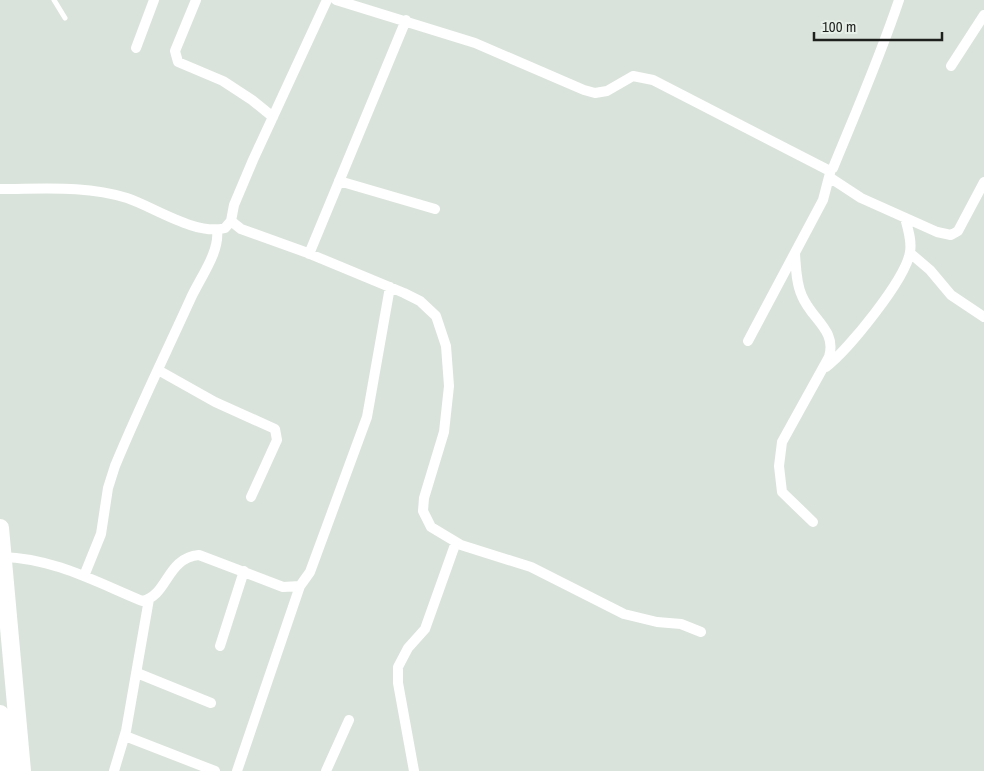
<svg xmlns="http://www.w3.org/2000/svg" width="984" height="771" font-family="'Archivo Narrow',sans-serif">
<rect width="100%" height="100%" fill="#dae3db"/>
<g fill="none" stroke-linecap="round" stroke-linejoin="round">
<path stroke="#fff" stroke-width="5" d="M 54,0 L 65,18"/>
<path stroke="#fff" stroke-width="10" d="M 196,0 L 175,51 L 178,62 L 223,81 L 252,100 L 273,117
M 327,0 L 253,160 L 234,205 L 231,221 L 241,229 L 305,252 L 404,293 L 420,301 L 436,316 L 446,346 L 449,386 L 444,432 L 424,498 L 423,511 L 431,527 L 461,545 L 531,567 L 624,614 L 657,622 L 681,624 L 701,632
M 336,0 L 475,43 L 584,90 L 595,93 L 607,91 L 633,76 L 653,80 L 828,170 L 833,168 C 856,112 880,57 899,0
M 136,48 L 154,0
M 951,66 L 984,15
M 829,177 L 861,198 L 937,232 L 951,235 L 958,231 L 984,182
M 339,181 L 435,209
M 0,189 C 42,189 86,185 127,198 C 154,207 196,236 225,228 L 231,221
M 910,253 L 930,270 L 951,295 L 984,317
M 309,254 L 406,20
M 795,254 C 796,267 796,283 802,296 C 812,320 837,330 829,357 L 782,442 L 779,466 L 782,492 L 813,522
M 748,341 L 823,200 L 830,173
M 826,367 C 848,350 906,279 910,252 C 912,241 908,229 905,218
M 158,370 L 215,402 L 275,429 L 277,440 L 251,497
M 2,557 C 53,558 96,582 142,601 C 168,596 166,558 199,555 L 283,587 L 300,586 L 310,572 L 367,417 L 390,287
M 84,576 L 101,534 L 108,488 L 115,466 C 138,410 165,355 190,300 C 199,279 220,253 217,230
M 220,646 L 244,571
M 137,673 L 211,703
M 125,736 L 215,771
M 114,771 L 126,731 L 149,599
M 237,771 L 300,586
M 326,771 L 349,720
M 414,771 L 398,683 L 398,667 L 408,648 L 425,629 L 456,542"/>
<path stroke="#fff" stroke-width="18" d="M 0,528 L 22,771
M 0,714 L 5,771"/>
</g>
<path d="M814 32v8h128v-8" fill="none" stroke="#1d201d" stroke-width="2.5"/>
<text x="822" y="32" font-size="15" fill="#1d201d" stroke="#e7f0e8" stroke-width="4" paint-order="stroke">100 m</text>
</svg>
